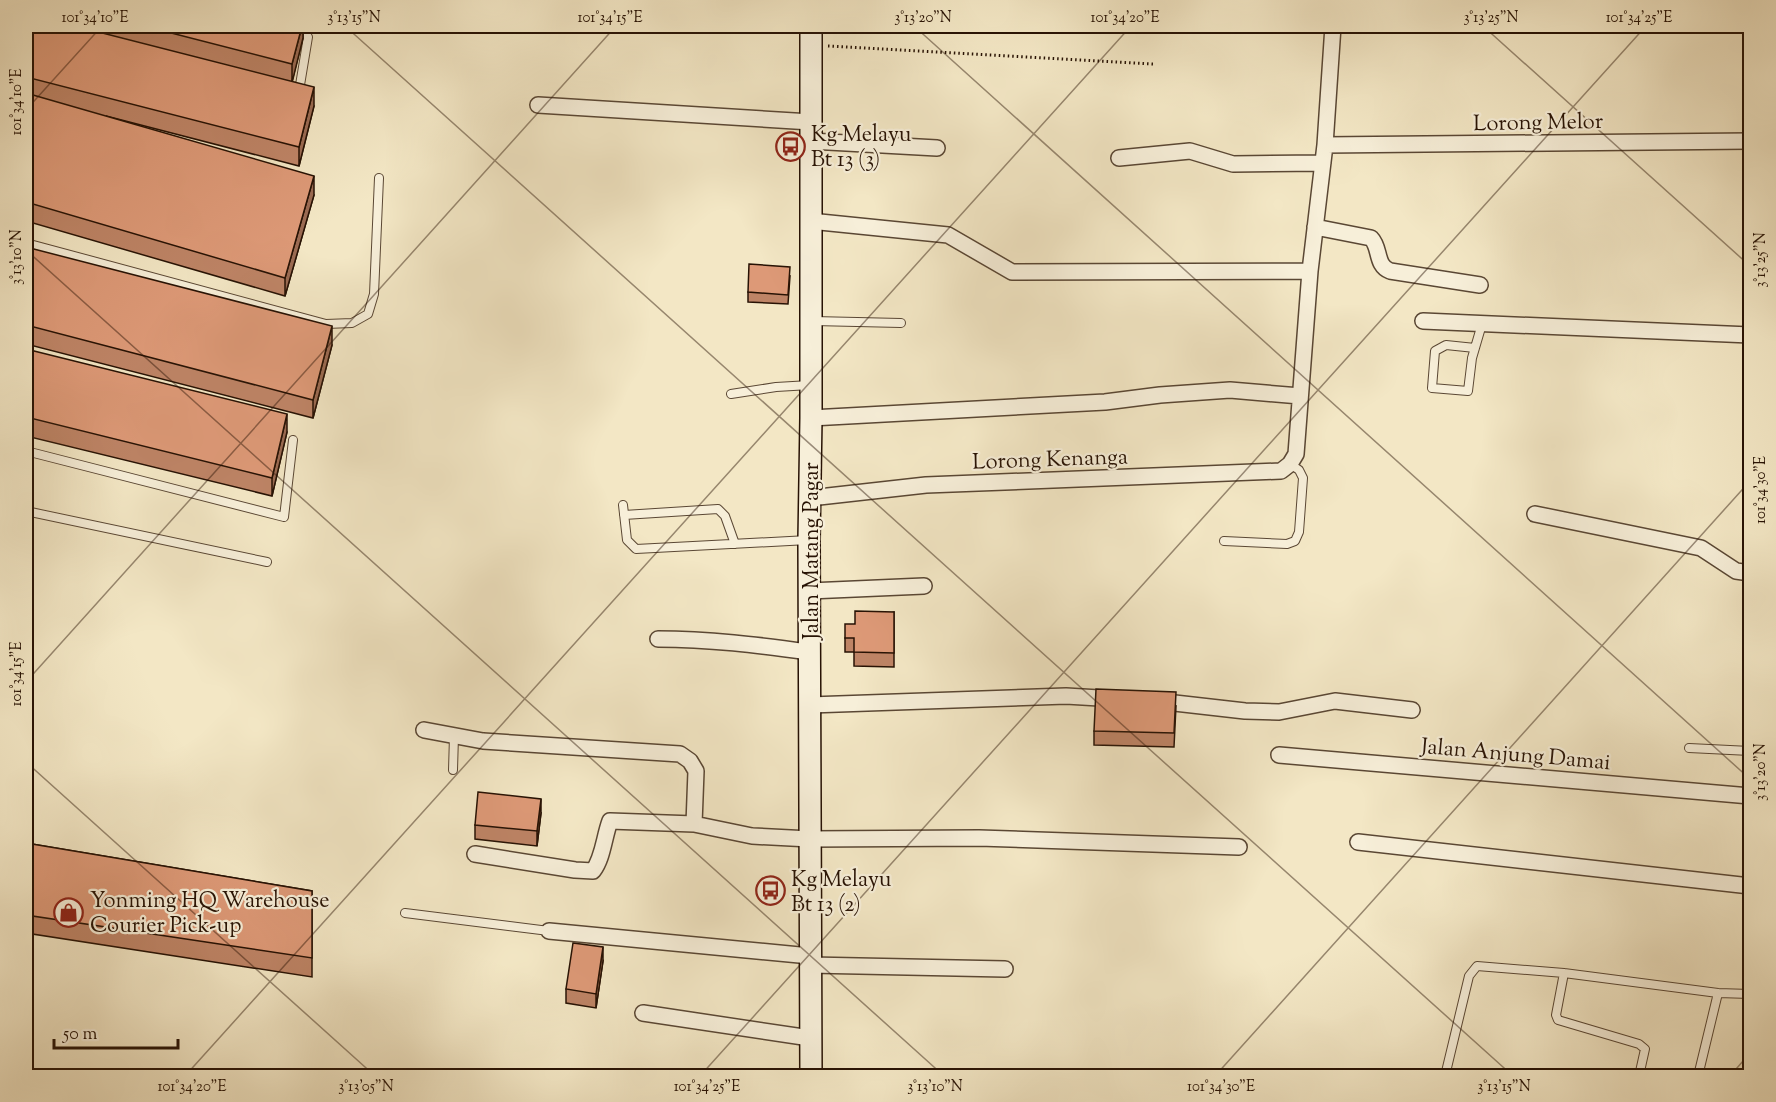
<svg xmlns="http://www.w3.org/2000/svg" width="1776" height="1102" font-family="'Sorts Mill Goudy',serif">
<rect width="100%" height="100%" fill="#f3e7c5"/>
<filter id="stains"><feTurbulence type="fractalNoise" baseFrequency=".00333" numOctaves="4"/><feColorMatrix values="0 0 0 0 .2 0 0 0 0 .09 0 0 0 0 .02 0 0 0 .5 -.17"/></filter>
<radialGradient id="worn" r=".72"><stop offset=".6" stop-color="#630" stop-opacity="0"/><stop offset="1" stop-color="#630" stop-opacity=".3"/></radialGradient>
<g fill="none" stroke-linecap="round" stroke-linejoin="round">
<defs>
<path id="lane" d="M 292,88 L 300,85 L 308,37 L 300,27 L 293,26
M 26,243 L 326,324 L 352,323 L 368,314 L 374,294 L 379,178
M 813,321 L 901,323
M 1475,348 L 1446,345 L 1435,351 L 1432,388 L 1468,391 L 1472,358 L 1482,324
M 731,394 L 776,387 L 810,385
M 26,451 L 284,517 L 293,440
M 623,505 L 627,540 L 636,549 L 808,540
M 26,511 L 267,562
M 624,515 L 718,509 L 725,516 L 735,544
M 1224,541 L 1287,544 L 1295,541 L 1299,532 L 1303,478 L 1299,470 L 1290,464
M 1689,748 L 1750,751
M 453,770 L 454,736
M 405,913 L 549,931
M 1564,973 L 1556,1015 L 1558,1020 L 1639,1044 L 1645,1049 L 1639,1076
M 1445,1076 L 1469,976 L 1477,966 L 1564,973 L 1718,993 L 1750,994
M 1698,1076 L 1718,993
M 1748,1076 L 1750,1074"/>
<path id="street" d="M 538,105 L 811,122
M 810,141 L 937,148
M 1325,145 L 1750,141
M 1119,158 L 1190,151 L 1233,164 L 1323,163
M 810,221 L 948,235 L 1012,272 L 1310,271
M 1315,227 L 1371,238 C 1381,248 1375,265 1390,271 L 1480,285
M 1423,321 L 1750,335
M 811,418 L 1105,402 L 1160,395 L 1230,390 L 1300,396
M 810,498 L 926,485 L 1281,471 L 1290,464 L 1296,454 L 1310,271 L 1325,145 L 1333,26
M 1535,514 L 1701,548 L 1736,571 L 1750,573
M 809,591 L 924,586
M 658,639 C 709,639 758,645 809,652
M 1157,701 L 1245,711 L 1279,712 L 1335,701 L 1412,710
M 810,705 L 1066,696 L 1116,699
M 424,730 L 483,741 L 680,754 L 690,761 L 696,771 L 694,824
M 1279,755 L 1750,796
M 1358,842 L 1750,886
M 475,854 L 575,870 L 593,871 C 603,858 604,837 610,821 L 694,824 L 752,836 L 810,839 L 979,838 L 1239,847
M 549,931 L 810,956
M 810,965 L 1005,969
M 643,1013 L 810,1038"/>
<path id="secondary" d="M 811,1076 L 809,540 L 811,418 L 811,26"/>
</defs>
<use href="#lane" stroke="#5a4734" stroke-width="10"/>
<use href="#street" stroke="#5a4734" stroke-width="18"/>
<use href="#secondary" stroke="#271204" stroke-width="24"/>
<path stroke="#271204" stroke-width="3" stroke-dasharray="1.5 3" stroke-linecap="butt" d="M 828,46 L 1153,64"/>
<use href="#lane" stroke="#f7efd9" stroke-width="8"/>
<use href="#street" stroke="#f7efd9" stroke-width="15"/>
<use href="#secondary" stroke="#f7efd9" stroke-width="21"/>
</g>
<path fill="#be8466" stroke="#271204" stroke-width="1.5" d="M 26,26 L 303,26 L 303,38 L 292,81 L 314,106 L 299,166 L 106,116 L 314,195 L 285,296 L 26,221 Z
M 26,247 L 332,345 L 313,418 L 26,344 Z
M 790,276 L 788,304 L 748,302 L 748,292 Z
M 26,349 L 287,432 L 272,496 L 26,436 Z
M 894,612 L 894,667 L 854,666 L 854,652 L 845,652 L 845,638 L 855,624 Z
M 1176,706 L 1174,747 L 1094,745 L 1094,731 Z
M 541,813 L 537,846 L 475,839 L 475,825 Z
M 26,843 L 312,891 L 312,977 L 26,933 Z
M 603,961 L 596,1008 L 566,1003 L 566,989 Z"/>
<path fill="#9b6b53" stroke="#271204" stroke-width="1.5" d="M 302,26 L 303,26 L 303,38 L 292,83 L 292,64 Z
M 314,87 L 314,106 L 299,166 L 299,147 Z
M 314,176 L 314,195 L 285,296 L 285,278 Z
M 332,326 L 332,345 L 313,418 L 313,400 Z
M 287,414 L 287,432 L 272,496 L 272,478 Z
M 541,799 L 541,813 L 537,846 L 537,831 Z
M 603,947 L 603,961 L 596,1008 L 596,994 Z"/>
<path fill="#d97" stroke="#271204" stroke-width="1.5" d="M 26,26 L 75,26 L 314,87 L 299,147 L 26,77 Z
M 144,26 L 302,26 L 292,64 Z
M 26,93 L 314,176 L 285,278 L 26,202 Z
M 26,247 L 332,326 L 313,400 L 26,325 Z
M 749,264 L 790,267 L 788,295 L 748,292 Z
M 26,349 L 287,414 L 272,478 L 26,417 Z
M 855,611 L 894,612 L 894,653 L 854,652 L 854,638 L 845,638 L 845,624 L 855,624 Z
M 1096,689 L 1176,692 L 1174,733 L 1094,731 Z
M 478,792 L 541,799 L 537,831 L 475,825 Z
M 26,843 L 312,891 L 312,958 L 26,915 Z
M 573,943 L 603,947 L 596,994 L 566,989 Z
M 26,1073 L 42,1077 L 26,1077 Z"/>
<path fill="none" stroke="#271204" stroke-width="1.5" stroke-opacity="0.45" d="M 345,26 L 1513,1076M 914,26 L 1750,779M 1483,26 L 1750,266M 26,110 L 102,26M 26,250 L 944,1076M 26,682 L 616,26M 26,762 L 375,1076M 185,1076 L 1131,26M 700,1076 L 1646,26M 1215,1076 L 1750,481M 1730,1076 L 1750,1053"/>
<defs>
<symbol id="bus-ring" viewBox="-11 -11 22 22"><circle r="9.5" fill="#f7efd9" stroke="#8f2418" stroke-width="1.5"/><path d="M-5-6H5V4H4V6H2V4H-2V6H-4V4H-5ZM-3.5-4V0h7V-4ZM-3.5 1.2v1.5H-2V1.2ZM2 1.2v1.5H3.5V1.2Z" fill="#8f2418"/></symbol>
<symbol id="shop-ring" viewBox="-11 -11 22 22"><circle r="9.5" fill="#f7efd9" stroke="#8f2418" stroke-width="1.5"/><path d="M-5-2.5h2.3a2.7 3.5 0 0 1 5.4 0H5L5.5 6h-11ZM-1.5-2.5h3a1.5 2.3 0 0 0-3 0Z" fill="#8f2418"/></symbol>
</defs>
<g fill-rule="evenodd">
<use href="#bus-ring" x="774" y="130" width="33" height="33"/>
<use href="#bus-ring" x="754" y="874" width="33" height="33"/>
<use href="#shop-ring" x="52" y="896" width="33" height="33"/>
</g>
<g text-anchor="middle" stroke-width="4.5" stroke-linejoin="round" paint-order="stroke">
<g font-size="22" fill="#271204" stroke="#f7efd9">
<text transform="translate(1538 121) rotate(-1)" y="8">Lorong Melor</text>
<text transform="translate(1050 458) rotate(-2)" y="8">Lorong Kenanga</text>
<text transform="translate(810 551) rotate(-90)" y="8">Jalan Matang Pagar</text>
<text transform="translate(1516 753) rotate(5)" y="8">Jalan Anjung Damai</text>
</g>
<g font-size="22" fill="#271204" stroke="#f7efd9" text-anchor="start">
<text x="811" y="141">Kg Melayu<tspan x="811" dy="25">Bt 13 (3)</tspan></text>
<text x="791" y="886">Kg Melayu<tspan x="791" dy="25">Bt 13 (2)</tspan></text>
<text x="90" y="907">Yonming HQ Warehouse<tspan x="90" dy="25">Courier Pick-up</tspan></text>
</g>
</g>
<rect width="1776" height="1102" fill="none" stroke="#f3e7c5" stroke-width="66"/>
<path d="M54 1039v9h124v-9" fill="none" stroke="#271204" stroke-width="3"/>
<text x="63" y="1039" font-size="18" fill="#271204" stroke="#f7efd9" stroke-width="4.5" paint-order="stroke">50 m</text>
<rect x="33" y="33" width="1710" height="1036" fill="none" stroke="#271204" stroke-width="2"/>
<g font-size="15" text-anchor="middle" fill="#271204">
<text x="95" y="22">101°34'10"E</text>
<text x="354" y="22">3°13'15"N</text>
<text x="610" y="22">101°34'15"E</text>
<text x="923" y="22">3°13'20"N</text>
<text x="1125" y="22">101°34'20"E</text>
<text x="1491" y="22">3°13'25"N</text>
<text x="1639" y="22">101°34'25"E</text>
<text transform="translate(16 102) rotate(-90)" y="5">101°34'10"E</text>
<text transform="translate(16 257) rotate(-90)" y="5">3°13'10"N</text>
<text transform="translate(1760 260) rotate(-90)" y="5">3°13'25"N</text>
<text transform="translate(1760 490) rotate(-90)" y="5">101°34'30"E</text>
<text transform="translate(16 674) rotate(-90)" y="5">101°34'15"E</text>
<text transform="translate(1760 772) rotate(-90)" y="5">3°13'20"N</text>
<text x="192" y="1091">101°34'20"E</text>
<text x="366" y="1091">3°13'05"N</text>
<text x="707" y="1091">101°34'25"E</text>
<text x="935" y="1091">3°13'10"N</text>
<text x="1221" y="1091">101°34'30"E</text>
<text x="1504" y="1091">3°13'15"N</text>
</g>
<rect width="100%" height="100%" filter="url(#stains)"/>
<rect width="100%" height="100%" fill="url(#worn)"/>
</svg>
